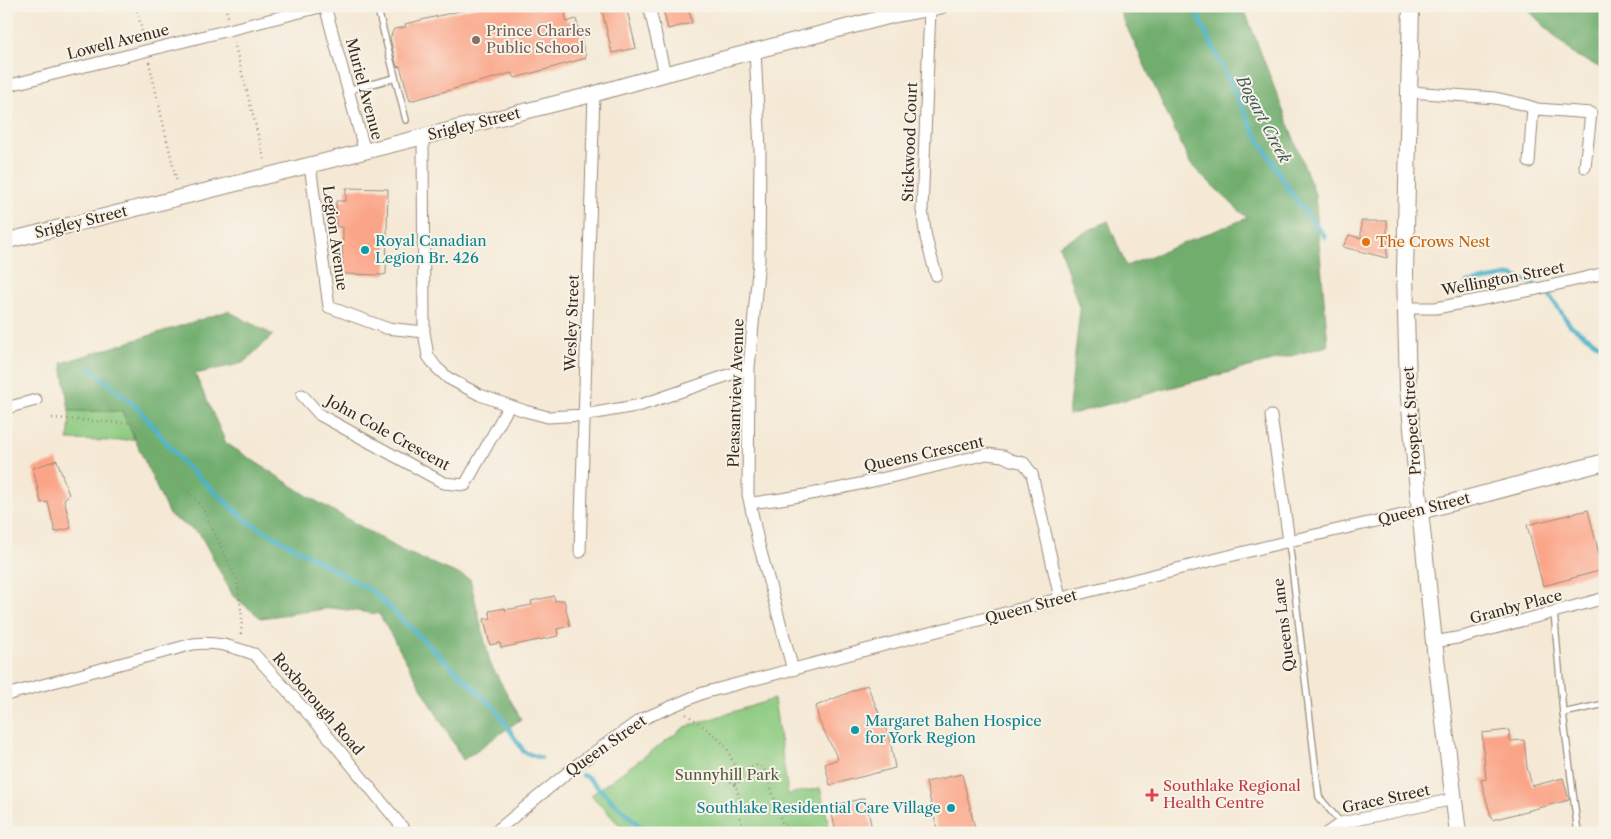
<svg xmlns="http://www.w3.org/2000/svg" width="1611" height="839" font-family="'Libre Caslon Text',serif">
<rect width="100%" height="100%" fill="#f7f3e8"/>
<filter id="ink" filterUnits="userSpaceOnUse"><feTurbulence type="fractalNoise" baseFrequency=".02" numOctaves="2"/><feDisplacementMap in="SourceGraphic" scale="10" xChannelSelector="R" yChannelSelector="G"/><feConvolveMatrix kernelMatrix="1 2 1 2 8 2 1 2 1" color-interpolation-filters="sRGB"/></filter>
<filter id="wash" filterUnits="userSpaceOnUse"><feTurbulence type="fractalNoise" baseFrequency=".0096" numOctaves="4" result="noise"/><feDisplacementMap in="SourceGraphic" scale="20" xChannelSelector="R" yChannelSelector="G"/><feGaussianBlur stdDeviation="1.12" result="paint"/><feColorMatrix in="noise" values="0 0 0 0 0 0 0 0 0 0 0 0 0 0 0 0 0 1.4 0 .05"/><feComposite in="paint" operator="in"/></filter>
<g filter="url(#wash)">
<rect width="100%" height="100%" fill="#f5e9d6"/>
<path fill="#8cca80" stroke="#647a4f" d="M 69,411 L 122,411 L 135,439 L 113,441 L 68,440 L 70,421 Z
M 774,699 L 788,794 L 820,788 L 831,833 L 627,833 L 591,795 L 685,727 Z"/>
<path fill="#71ae6e" stroke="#566c46" d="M 1117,6 L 1243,6 L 1315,194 L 1328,346 L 1068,415 L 1080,310 L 1059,245 L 1108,221 L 1126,266 L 1247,218 L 1191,165 Z
M 1524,6 L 1605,6 L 1605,70 L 1573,54 Z
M 228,311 L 273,335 L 243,363 L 195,374 L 226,443 L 311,498 L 403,551 L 470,579 L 490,663 L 521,719 L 463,760 L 379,614 L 332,608 L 261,618 L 233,596 L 200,534 L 169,515 L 122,411 L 69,411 L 62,363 Z"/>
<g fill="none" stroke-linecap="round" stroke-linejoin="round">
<path stroke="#4ab2c9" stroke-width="4.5" d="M 1193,6 L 1250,124 L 1291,193 L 1325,237
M 1467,283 L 1512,275 L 1538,286
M 1545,289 L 1570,325 L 1605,349
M 90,368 L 138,408 L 185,465 L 247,521 L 372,591 L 496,709 L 524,752 L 541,758
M 582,775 L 587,777 L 647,833"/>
</g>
<g id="blocks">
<path fill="#fba588" d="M 480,6 L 563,6 L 567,22 L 576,19 L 586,58 L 515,78 L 512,73 L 410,101 L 400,66 L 397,67 L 390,38 L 394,29 L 406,27 L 405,24 Z
M 601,6 L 626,6 L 636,48 L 612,53 Z
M 662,6 L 688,6 L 692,23 L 668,29 Z
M 346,188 L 388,189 L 386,274 L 383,275 L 342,274 L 343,227 L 336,227 L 336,201 L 346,201 Z
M 1361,221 L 1387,221 L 1387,258 L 1343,247 L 1349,235 L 1361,238 Z
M 57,460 L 69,495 L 64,499 L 71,528 L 55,532 L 48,502 L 41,503 L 33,468 Z
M 1588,510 L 1603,570 L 1543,586 L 1527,525 Z
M 554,596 L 555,601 L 564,600 L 570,626 L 557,629 L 558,636 L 501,648 L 500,643 L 490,645 L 484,619 L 491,618 L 489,611 L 505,608 L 505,610 L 532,605 L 531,601 Z
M 867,685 L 890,739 L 895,768 L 830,785 L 825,764 L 838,759 L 819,721 L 816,706 Z
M 1509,730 L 1510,741 L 1524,740 L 1527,767 L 1532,786 L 1563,778 L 1569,800 L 1492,820 L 1481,780 L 1486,779 L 1482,733 Z
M 962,774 L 976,833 L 938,833 L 926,782 Z
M 865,798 L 873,833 L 836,833 L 832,814 L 837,813 L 835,805 Z"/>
</g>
</g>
<g filter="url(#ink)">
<use href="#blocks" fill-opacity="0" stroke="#988a7a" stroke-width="1"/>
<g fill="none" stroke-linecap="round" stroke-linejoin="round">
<defs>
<path id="service" d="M 377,6 L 406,120
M 348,90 L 395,78
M 1289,541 L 1319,797 L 1341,823
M 1554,612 L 1563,713 L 1578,833
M 1563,713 L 1605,704"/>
<path id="minor" d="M 325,6 L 365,152
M 649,6 L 665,74
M 930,9 L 922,210 L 926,238 L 936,275
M 755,51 L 760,150 L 759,260 L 749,368 L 748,494 L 758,541 L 793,670
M 6,86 L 324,6
M 1410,92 L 1495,98 L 1522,104 L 1537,109 L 1591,113 L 1585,167
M 423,137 L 424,332 L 428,356 L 436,367 L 448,378 L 480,395 L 525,411 L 548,417 L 584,415 L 641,405 L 749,368
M 1529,162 L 1533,108
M 310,165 L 329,307 L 386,328 L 424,332
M 1407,308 L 1436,308 L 1537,289 L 1605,273
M 302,395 L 320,415 L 444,483 L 465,485 L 509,406
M 6,408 L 36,400
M 1271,416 L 1289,541
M 750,503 C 830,494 908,472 987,454 L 1003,456 L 1011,460 L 1024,463 L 1032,474 L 1060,598
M 580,552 L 594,94
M 1434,642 L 1462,637 L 1605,598
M 6,695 L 193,644 C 217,641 232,647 254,654 L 322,729 L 407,833
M 494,833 L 578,764 L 640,720 L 703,693 L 1054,600 L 1289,541 L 1420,511
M 1327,833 L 1341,823 L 1454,799"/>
<path id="tertiary" d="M 6,241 L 594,94 L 665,74 L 894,15 L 941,6"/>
<path id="secondary" d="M 1411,6 L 1405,273 L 1408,388 L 1420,511 L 1434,642 L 1458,833
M 1420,511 L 1605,462"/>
</defs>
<use href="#service" stroke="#988a7a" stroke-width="8"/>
<use href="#minor" stroke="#988a7a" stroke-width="13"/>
<use href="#tertiary" stroke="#988a7a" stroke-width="17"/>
<use href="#secondary" stroke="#988a7a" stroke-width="18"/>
<path stroke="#988a7a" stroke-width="2.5" stroke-dasharray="1 4" stroke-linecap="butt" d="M 136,6 L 144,40
M 225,6 L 228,17
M 234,42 L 265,162
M 149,62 L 177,183
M 52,418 L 123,423 L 135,423 L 204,511 L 222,549 L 237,580 L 242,617 L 241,636
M 686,714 C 700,724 715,734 726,747 C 730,753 732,764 738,768 C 744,771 751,767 757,765 L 766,771 L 782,823 L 796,833
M 724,774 L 733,784 L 736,785 L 743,777 L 740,773
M 717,775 L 728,773 L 736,767
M 735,783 L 739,797 L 740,817 L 745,833"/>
<use href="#service" stroke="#fff" stroke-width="5.5"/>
<use href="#minor" stroke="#fff" stroke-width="11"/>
<use href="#tertiary" stroke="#fff" stroke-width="15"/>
<use href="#secondary" stroke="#fff" stroke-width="16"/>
</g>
</g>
<circle fill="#8d6e63" stroke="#f7f3e8" stroke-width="2" cx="476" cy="40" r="5"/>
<circle fill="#e8710a" stroke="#f7f3e8" stroke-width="2" cx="1366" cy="242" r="5"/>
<g fill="#0f9aa8" stroke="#f7f3e8" stroke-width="2">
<circle cx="365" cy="250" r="5"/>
<circle cx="855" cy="730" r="5"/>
<circle cx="951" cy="808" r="5"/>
</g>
<path fill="#e0444e" stroke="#f7f3e8" stroke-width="2" d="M1149.5 787.5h5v5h5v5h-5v5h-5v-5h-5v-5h5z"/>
<g text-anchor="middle" stroke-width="4" stroke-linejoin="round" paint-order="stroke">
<g font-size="15" fill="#785e54" stroke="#f7f3e8" text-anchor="start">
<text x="486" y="36">Prince Charles<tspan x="486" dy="17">Public School</tspan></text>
</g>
<g font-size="15" fill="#3b2a1e" stroke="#f7f3e8">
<text transform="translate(118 42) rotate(-14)" y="5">Lowell Avenue</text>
<text transform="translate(364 89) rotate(75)" y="5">Muriel Avenue</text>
<text transform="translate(474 124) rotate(-14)" y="5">Srigley Street</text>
<text transform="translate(910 142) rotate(-88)" y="5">Stickwood Court</text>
<text transform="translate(81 222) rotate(-14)" y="5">Srigley Street</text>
<text transform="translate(335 238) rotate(82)" y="5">Legion Avenue</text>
<text transform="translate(1503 279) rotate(-11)" y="5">Wellington Street</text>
<text transform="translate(572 323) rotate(-88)" y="5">Wesley Street</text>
<text transform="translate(736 393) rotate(-88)" y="5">Pleasantview Avenue</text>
<text transform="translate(1412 421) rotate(-94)" y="5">Prospect Street</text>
<text transform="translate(388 433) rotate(29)" y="5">John Cole Crescent</text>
<text transform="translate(924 454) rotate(-12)" y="5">Queens Crescent</text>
<text transform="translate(1424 509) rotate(-14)" y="5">Queen Street</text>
<text transform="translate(1031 607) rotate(-15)" y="5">Queen Street</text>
<text transform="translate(1516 607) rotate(-15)" y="5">Granby Place</text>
<text transform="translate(1284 625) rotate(-97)" y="5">Queens Lane</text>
<text transform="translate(318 704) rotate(49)" y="5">Roxborough Road</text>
<text transform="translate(606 746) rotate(-35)" y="5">Queen Street</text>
<text transform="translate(1386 799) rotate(-12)" y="5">Grace Street</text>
</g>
<g font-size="15" fill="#0d838f" stroke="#f7f3e8" text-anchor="start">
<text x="375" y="246">Royal Canadian<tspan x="375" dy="17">Legion Br. 426</tspan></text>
<text x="865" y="726">Margaret Bahen Hospice<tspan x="865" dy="17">for York Region</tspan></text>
<text x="941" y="813" text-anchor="end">Southlake Residential Care Village</text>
</g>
<g font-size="15" fill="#c56008" stroke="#f7f3e8" text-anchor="start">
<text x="1376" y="247">The Crows Nest</text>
</g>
<g font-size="15" fill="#535a3b" stroke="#f7f3e8">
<text x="727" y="780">Sunnyhill Park</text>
</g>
<g font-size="15" fill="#be3a42" stroke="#f7f3e8" text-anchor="start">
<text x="1163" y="791">Southlake Regional<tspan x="1163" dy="17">Health Centre</tspan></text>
</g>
<g font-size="16" font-style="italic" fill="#405a5a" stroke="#f7f3e8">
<text transform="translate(1264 119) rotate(62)" y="6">Bogart Creek</text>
</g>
</g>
<rect width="1611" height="839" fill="none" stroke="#f7f3e8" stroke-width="25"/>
</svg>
